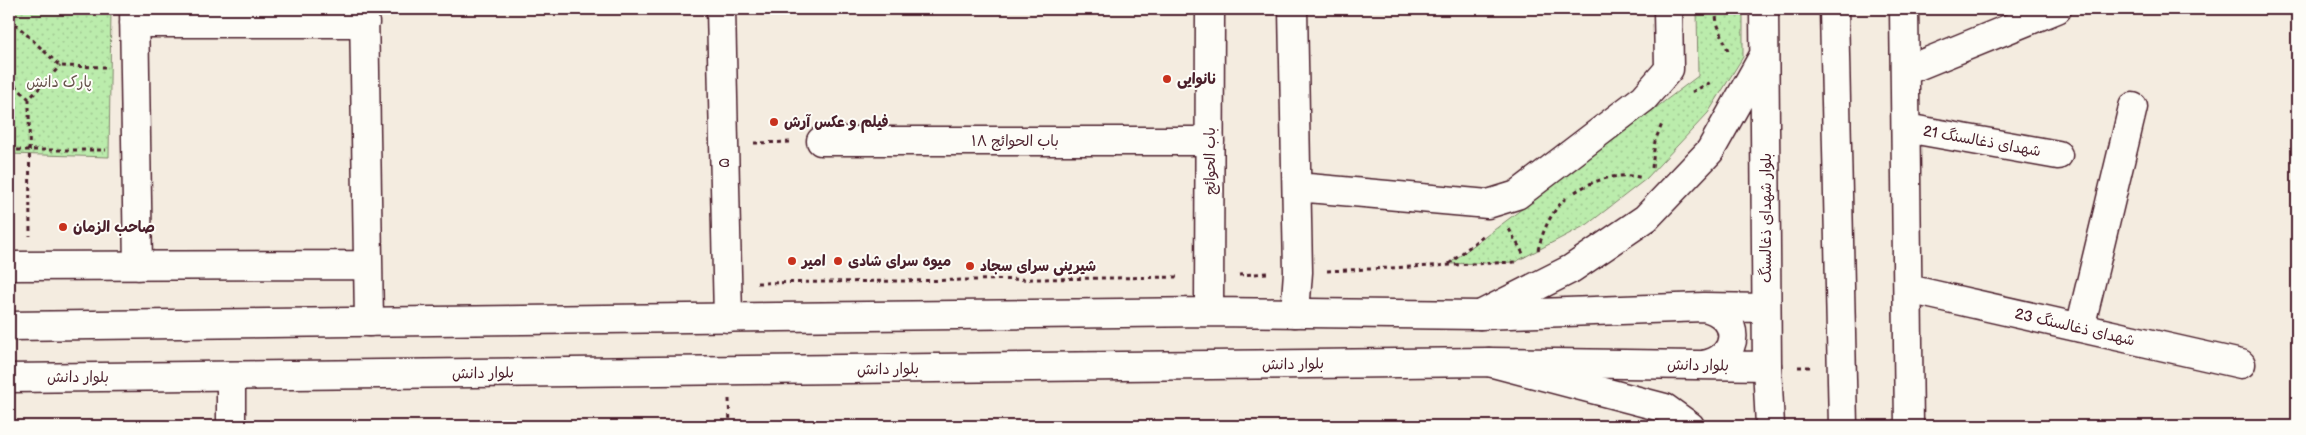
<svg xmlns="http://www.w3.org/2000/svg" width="2306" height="435" font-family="'Balsamiq Sans','Playpen Sans Arabic',sans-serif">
<defs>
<pattern id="grass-dots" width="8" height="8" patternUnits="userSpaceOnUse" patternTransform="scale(1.25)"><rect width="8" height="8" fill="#bbecac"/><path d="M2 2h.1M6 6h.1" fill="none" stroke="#a2ca94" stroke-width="1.8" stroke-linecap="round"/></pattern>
</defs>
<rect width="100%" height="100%" fill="#f4ece0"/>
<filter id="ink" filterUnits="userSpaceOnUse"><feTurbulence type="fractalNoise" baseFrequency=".02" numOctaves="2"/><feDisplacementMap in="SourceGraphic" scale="10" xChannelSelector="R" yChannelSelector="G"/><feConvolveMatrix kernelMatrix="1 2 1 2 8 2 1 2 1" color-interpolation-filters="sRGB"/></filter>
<g filter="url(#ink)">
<path fill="url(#grass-dots)" stroke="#82866c" d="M 9,9 L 111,9 L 109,157 L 9,154 Z
M 1697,9 L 1743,9 L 1743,57 L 1708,113 L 1646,179 L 1588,224 L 1515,262 L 1449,264 L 1698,76 Z"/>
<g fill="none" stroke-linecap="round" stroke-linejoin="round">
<defs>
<path id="minor" d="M 134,9 L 138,266
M 364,9 L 369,322
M 721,9 L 728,318
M 1293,9 L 1298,272 L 1295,313
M 1904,9 L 1909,426
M 134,23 L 365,23
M 1905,71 L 2057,9
M 1906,128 L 2058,155
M 821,141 L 1210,141
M 1297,187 L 1488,204 L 1517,195 L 1644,98 L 1669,69 L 1668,9
M 9,266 L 368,265
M 1908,289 L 2241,364
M 2080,328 L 2133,107
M 231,376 L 231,426"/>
<path id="tertiary" d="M 1209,312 L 1210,9
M 9,326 L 1209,312 L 1480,315 L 1704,307 L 1766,308
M 1703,365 C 1742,358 1742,315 1704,307
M 9,378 L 1489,362 L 1767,366"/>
<path id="secondary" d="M 1764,9 L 1767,366 L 1770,426
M 1834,9 L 1843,426
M 1480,315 L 1571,269 L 1646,218 L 1710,151 L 1764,55
M 1489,362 L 1665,408 L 1690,426"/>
</defs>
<use href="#minor" stroke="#4a1f2b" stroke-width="31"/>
<use href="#tertiary" stroke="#4a1f2b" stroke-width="31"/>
<use href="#secondary" stroke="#4a1f2b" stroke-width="31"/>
<path stroke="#4a1f2b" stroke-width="3" stroke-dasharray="4 4" stroke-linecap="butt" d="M 1715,9 L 1717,23 L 1729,53
M 9,18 L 60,66 L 105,67
M 9,80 L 29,99 L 60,66
M 1692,92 L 1713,81
M 29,99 L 30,236
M 754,143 L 793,142
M 9,150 L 106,150
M 1652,168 L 1655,141 L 1662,124
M 1575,192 C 1595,179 1620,172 1643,178
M 1509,229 L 1525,257
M 1538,250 C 1543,230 1551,212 1566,198
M 1449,264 L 1485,234
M 1327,271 L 1515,262
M 1239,275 L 1268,273
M 757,283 L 1180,277
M 1798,367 L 1811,367
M 729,399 L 730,426"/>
<use href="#minor" stroke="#fdfcf7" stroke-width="28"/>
<use href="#tertiary" stroke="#fdfcf7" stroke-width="28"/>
<use href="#secondary" stroke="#fdfcf7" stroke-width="28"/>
</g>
</g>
<g fill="#c8321e" stroke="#fdfcf7" stroke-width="2">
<circle cx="1167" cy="79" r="5"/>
<circle cx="774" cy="122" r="5"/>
<circle cx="63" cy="227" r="5"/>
<circle cx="792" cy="261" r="5"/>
<circle cx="838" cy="261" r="5"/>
<circle cx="970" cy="266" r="5"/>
</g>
<g text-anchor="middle" stroke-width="4" stroke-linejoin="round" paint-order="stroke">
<g font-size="15" font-weight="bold" fill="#4a1f2b" stroke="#fdfcf7" text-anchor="start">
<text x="1177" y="84">نانوایی</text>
<text x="784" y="127">فیلم و عکس آرش</text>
<text x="73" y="232">صاحب الزمان</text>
<text x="802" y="266">امیر</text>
<text x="848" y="266">میوه سرای شادی</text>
<text x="980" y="271">شیرینی سرای سجاد</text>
</g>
<g font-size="15" fill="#66524b" stroke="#fdfcf7">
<text x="59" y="87">پارک دانش</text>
</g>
<g font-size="15" fill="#4a1f2b" stroke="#fdfcf7">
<text x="1015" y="146">باب الحوائج ۱۸</text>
<text transform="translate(1982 141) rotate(10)" y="5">شهدای ذغالسنگ 21</text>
<text transform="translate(1210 161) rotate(-90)" y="5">باب الحوائج</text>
<text transform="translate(724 163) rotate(-91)" y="5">۵</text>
<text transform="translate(1766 218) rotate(-90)" y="5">بلوار شهدای ذغالسنگ</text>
<text transform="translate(2075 327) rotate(13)" y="5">شهدای ذغالسنگ 23</text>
<text transform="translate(1293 364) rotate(-1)" y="5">بلوار دانش</text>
<text transform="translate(1698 365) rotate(1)" y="5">بلوار دانش</text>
<text transform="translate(888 369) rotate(-1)" y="5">بلوار دانش</text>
<text transform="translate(483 373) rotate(-1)" y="5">بلوار دانش</text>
<text x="78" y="382">بلوار دانش</text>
</g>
</g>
<rect width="2306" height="435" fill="none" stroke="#fdfcf7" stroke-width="30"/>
<rect x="15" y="15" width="2276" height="405" fill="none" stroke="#4a1f2b" stroke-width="2" filter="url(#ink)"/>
</svg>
